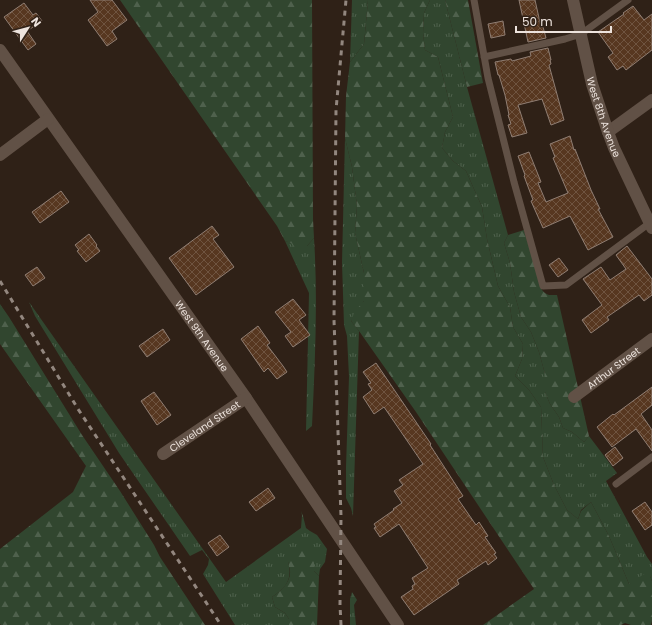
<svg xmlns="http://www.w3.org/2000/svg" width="652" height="625" font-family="Poppins,sans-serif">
<defs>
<pattern id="grass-tufts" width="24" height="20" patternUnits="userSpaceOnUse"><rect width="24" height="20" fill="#31462f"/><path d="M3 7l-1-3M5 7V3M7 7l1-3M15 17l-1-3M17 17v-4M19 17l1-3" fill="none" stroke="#4f614d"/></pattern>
<pattern id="forest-firs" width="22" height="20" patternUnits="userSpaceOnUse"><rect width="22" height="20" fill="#31462f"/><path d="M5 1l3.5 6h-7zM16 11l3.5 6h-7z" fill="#4f614d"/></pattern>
<pattern id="building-cross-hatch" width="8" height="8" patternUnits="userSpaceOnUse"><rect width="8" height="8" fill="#573720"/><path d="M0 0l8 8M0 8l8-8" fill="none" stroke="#6f5440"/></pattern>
</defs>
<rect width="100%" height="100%" fill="#2f2117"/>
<path fill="url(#grass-tufts)" d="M 352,0 L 368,0 L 364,44 L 350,62 Z
M 430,0 L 445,0 L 467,87 L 508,235 L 504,243 L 510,263 L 514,292 L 521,317 L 531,332 L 539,352 L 545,374 L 545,392 L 550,404 L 559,417 L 563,428 L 572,432 L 584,442 L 589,436 L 617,473 L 606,481 L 647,557 L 652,564 L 652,581 L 650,576 L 629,584 L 609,536 L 591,502 L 581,510 L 578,519 L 567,510 L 554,485 L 543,457 L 541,407 L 529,390 L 515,376 L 522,359 L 523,344 L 513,327 L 510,307 L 498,286 L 487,239 L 482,207 L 466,171 L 453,161 L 442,148 L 445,132 L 453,117 L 438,57 L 425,50 L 423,33 L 424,13 Z
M 345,138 L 352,167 L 357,206 L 355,233 L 364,273 L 364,301 L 351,321 L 359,331 L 353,516 L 351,508 L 346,498 L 346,467 L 349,377 L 347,336 L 344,325 L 342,263 Z
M 314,238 C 318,300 315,363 312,426 L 306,431 L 309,293 L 285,241 L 307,246 Z
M 29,302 L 226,582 L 301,528 L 302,515 L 301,511 L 303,516 L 306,528 L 310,531 L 317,535 L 327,549 L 325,562 L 320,569 L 319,576 L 314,571 L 314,558 L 288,562 C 293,579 286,588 272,597 L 275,607 L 285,613 L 289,619 L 289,625 L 235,625 L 203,574 L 208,565 L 209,559 L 202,550 L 190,556 L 119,453 L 35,316 Z
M 352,592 L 357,600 L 354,605 L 356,625 L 350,625 L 350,599 Z"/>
<path fill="url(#forest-firs)" d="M 120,0 L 312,0 L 313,219 L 314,238 L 307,246 L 298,252 L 291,243 L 285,241 L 277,226 Z
M 368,0 L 430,0 L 424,13 L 423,33 L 425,50 L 438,57 L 453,117 L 445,132 L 442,148 L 453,161 L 466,171 L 482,207 L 487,239 L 498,286 L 510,307 L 513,327 L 523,344 L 522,359 L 515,376 L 529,390 L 541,407 L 543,457 L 554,485 L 567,510 L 578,519 L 581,511 L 591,502 L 609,536 L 629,584 L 644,574 L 650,576 L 652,581 L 652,621 L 651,625 L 631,625 L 625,623 L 621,625 L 483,625 L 534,589 L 416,412 L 359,331 L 351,321 L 355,311 L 364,301 L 364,273 L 355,233 L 357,206 L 352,167 L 345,138 L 346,96 L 350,62 L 364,44 Z
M 445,0 L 468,0 L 483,83 L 467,87 Z
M 524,230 L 542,290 C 547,296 550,295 557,295 L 589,436 L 584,442 L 572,432 L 563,428 L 559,417 L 550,404 L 545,392 L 545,374 L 539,352 L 531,332 L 521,317 L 514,292 L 510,263 L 504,243 L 508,235 Z
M 0,304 L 9,317 L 82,435 L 120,491 L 154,545 L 160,557 L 205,625 L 1,625 L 0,624 L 0,549 L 73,492 L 86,466 L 0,344 Z
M 301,548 L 312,551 L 314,558 L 314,571 L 319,576 L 317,625 L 289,625 L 289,619 L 285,613 L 275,607 L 272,597 C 281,591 291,582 290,571 C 290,568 288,565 288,561 C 288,558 289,555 289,551 Z"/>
<path fill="url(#building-cross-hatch)" stroke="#907e73" d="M 90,0 L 112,0 L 127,20 L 112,31 L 117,39 L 107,46 L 88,20 L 98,12 Z
M 519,0 L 535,0 L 541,27 L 543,27 L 546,38 L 528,42 Z
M 24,3 L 33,15 L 36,13 L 42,21 L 27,31 L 36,44 L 28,50 L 4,17 Z
M 633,6 L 644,20 L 652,14 L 652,50 L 626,70 L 623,66 L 617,70 L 608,57 L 613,53 L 598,32 L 624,14 L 623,13 Z
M 503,21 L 505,35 L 491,38 L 488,24 Z
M 548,48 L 551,60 L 550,60 L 551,64 L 549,65 L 564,120 L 551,125 L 542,99 L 518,105 L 527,133 L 512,137 L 508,125 L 511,124 L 508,115 L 509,115 L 505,95 L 499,75 L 498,75 L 495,62 L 511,59 L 512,61 L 531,56 L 530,52 Z
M 570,136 L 574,150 L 575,149 L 591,190 L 600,209 L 598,209 L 613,237 L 588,250 L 570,216 L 543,228 L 531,201 L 533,200 L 524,176 L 525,175 L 518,156 L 529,152 L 541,182 L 538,183 L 546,202 L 568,193 L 553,158 L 555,157 L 550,144 Z
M 61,191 L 69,202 L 40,223 L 32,212 Z
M 212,226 L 219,235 L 213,239 L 234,267 L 196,295 L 169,258 Z
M 89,234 L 97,245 L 96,246 L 100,251 L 86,262 L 77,251 L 79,250 L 75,245 Z
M 627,246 L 652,279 L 652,295 L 644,301 L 639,295 L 607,317 L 609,320 L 591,333 L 582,320 L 602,305 L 583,279 L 601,267 L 610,280 L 626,269 L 616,255 Z
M 559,258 L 568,270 L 558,277 L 549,265 Z
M 37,267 L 45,278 L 33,286 L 25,275 Z
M 293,299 L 306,315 L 299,320 L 310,335 L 293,347 L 285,336 L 291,332 L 275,312 Z
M 258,326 L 270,343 L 267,345 L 283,366 L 287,372 L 277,379 L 268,368 L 264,372 L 241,339 Z
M 163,329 L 170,340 L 147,357 L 139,346 Z
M 376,363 L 431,444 L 430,445 L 463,496 L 458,499 L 476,525 L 479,522 L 488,536 L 485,537 L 496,553 L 494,554 L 497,558 L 488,565 L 486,561 L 457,580 L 459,584 L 414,615 L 401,597 L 413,589 L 412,586 L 415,584 L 412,578 L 428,568 L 399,524 L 380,537 L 374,528 L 376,527 L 374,524 L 394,510 L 393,509 L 402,503 L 394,491 L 403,485 L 399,480 L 423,464 L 384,407 L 374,414 L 363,397 L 372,390 L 368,384 L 371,383 L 363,372 Z
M 652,387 L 652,405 L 641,414 L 652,430 L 652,451 L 636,429 L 612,447 L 597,427 L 613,414 L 614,415 Z
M 154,392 L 171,415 L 157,425 L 141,401 Z
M 615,447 L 623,458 L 613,466 L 605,455 Z
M 268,488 L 275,498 L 256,511 L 249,502 Z
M 645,502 L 652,512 L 652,525 L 645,530 L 632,511 Z
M 220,535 L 229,547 L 217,556 L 208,543 Z"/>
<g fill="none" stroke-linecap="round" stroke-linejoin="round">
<path stroke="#615146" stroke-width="7" d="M 474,0 L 488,78 L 514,182 L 543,286 L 566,285 L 651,222
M 484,57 L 565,39 L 581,34 L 628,0
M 616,484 L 652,457"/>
<g stroke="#615146" stroke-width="12">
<path id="s1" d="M 0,50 L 246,398 L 398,625"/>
<path d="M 608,132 L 652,100"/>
<path d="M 0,155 L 48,119"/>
<path id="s2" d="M 574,397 L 652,339"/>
<path id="s3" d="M 163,454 L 246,398"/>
</g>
<path stroke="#615146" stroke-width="12" id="s4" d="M 573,0 L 592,84 L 608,132 L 614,148 L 652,228"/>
<path stroke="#93877f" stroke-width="3" stroke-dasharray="5 5" stroke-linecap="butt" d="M 0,281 L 78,409 L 221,625
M 341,625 L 340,605 L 341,516 L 334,320 L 336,110 L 346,0"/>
</g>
<g text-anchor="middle" stroke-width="3.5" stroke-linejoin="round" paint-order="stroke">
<g font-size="10" fill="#ede3dd" stroke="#2f2117">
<text dy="4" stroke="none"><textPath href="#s4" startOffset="121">West 8th Avenue</textPath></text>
<text dy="4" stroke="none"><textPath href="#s1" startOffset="350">West 9th Avenue</textPath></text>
<text dy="4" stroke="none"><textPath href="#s2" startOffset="49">Arthur Street</textPath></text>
<text dy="4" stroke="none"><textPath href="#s3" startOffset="50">Cleveland Street</textPath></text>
</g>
</g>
<g transform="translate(28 28) rotate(54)" stroke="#2f2117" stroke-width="3" paint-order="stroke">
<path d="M0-3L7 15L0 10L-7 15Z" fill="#ede3dd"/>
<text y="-6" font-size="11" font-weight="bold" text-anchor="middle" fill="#ede3dd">N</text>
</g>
<path d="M516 26v6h95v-6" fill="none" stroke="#ede3dd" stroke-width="2"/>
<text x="522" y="26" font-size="12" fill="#ede3dd" stroke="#2f2117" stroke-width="3" paint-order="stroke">50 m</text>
</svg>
